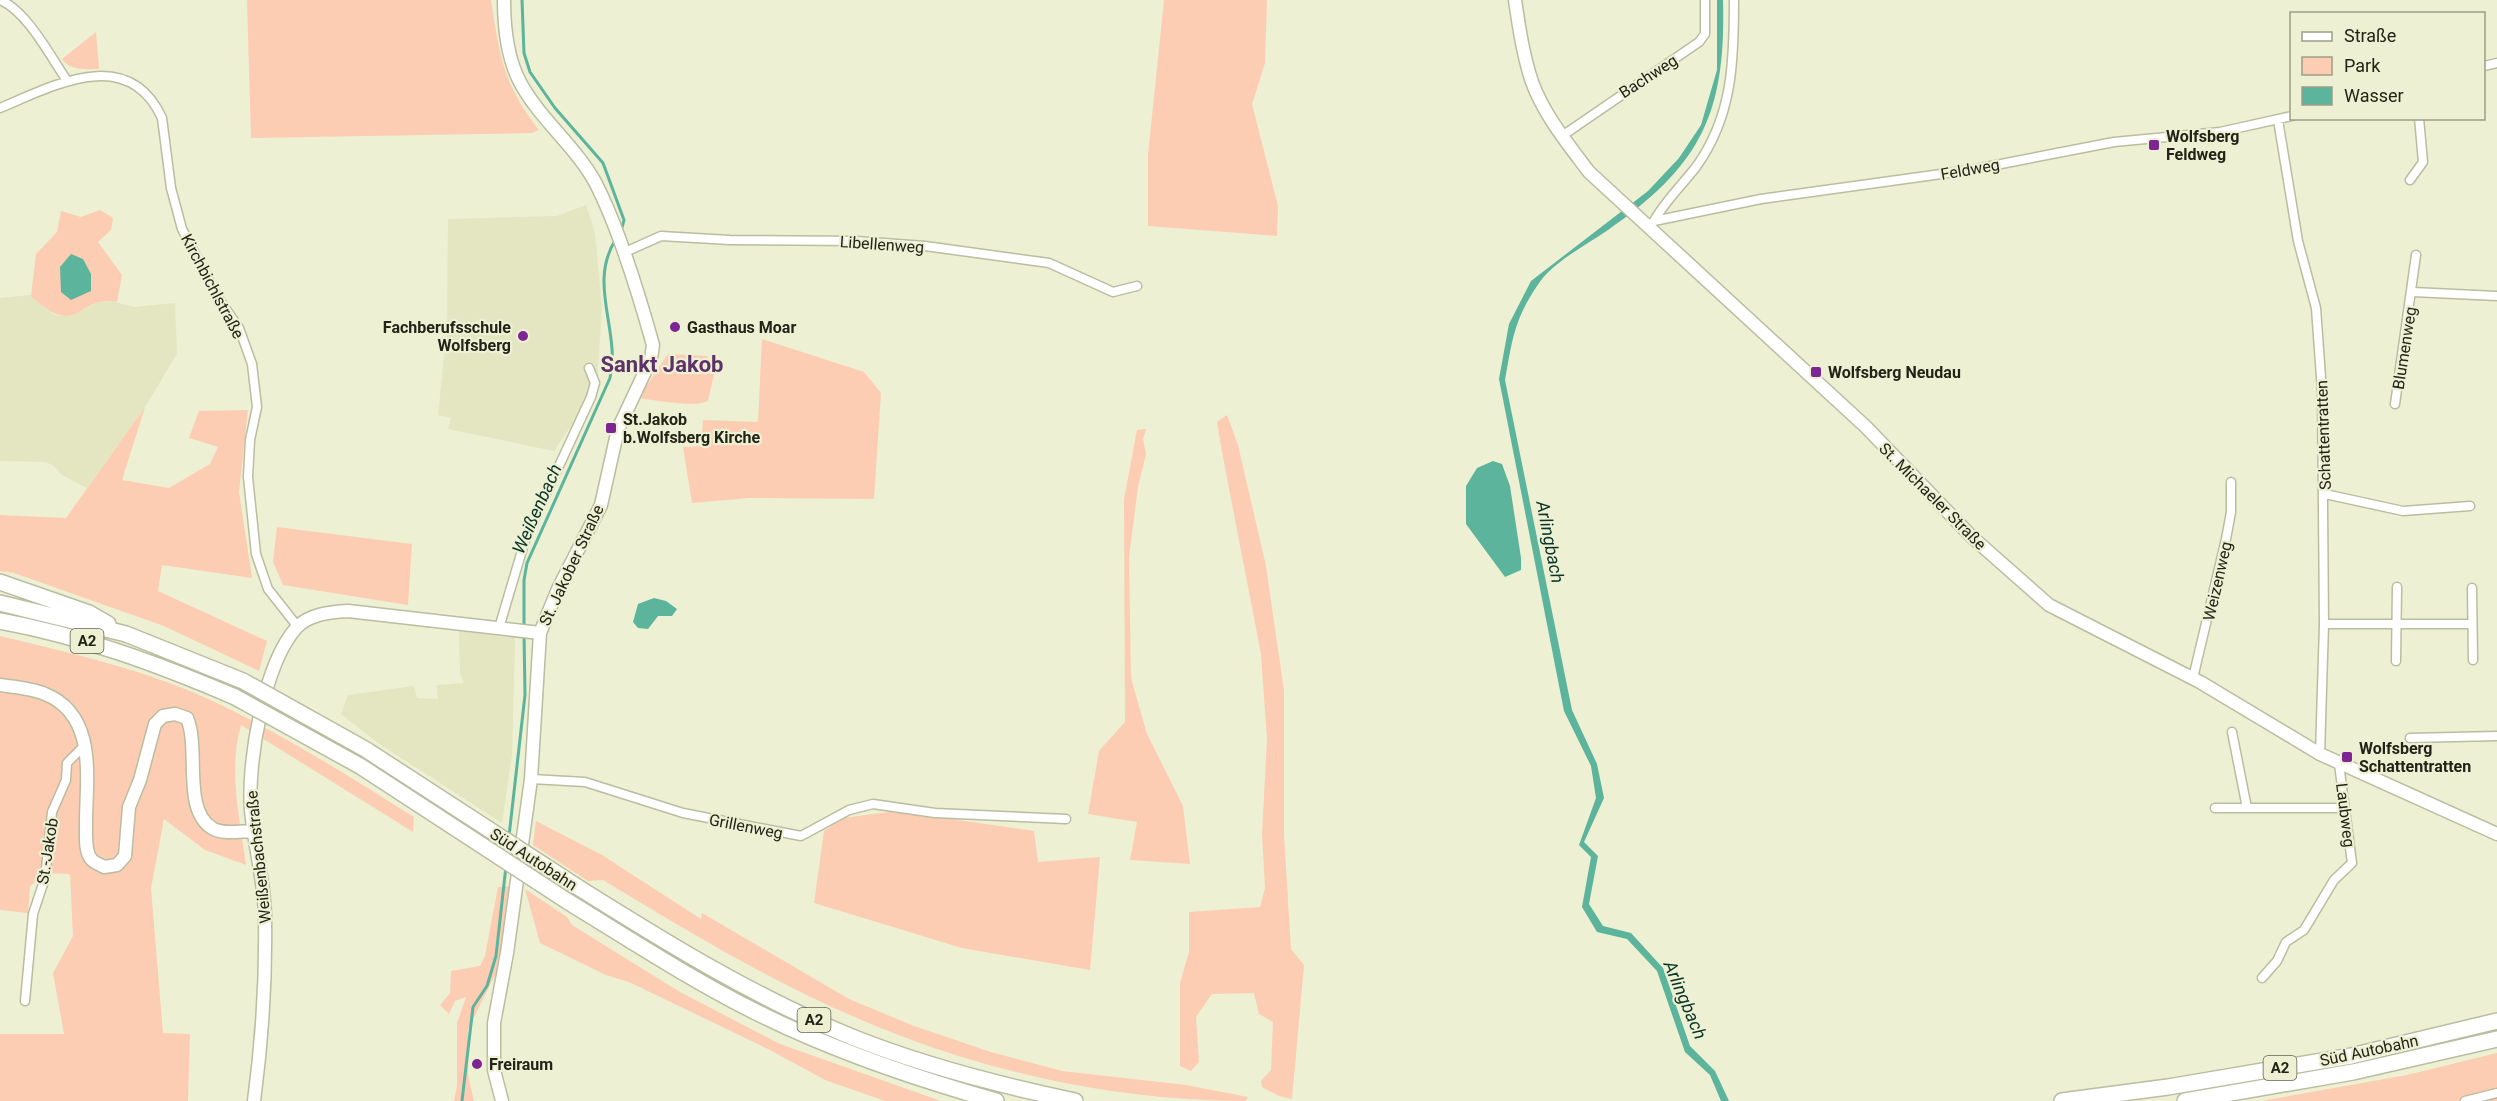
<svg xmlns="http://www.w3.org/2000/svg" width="2497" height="1101" font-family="Roboto,sans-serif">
<rect width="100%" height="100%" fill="#edf0d2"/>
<path fill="#e3e6c1" d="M 586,205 L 595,233 L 602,308 L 597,382 L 585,405 L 554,451 L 448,429 L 451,418 L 438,415 L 447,328 L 448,219 L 557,216 Z
M 31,295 L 47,310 L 58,316 L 68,316 L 97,303 L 111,301 L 134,307 L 175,303 L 177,354 L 145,407 L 87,488 L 62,475 L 53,465 L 45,462 L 0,461 L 0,298 Z
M 459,631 L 515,638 L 512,755 L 502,823 L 378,743 L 341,714 L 348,695 L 414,686 L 417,698 L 438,699 L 437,685 L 464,683 L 460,672 Z"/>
<path fill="#fdcdb3" d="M 247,0 L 491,0 C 500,57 503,84 539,130 L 532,133 L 251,138 Z
M 1164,0 L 1267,0 L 1265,63 L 1252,104 L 1278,206 L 1277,236 L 1148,226 L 1148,155 Z
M 96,32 L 99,69 C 85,69 71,71 62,59 Z
M 100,210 L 113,218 L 111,230 L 98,242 L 122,275 L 117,302 C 74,295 80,341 31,296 L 36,254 L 57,232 L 61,211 L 81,217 Z
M 762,339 L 864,372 L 881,393 L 874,499 L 749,498 L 692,503 L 683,447 L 706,446 L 707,437 L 702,435 L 703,420 L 758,422 Z
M 668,354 L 707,356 L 715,370 L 708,401 C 694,408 655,400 638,398 Z
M 145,407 L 122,480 L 169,488 L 210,464 L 218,447 L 189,438 L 199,411 L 248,410 L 239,492 L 252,578 L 162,565 L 158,591 L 267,641 L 259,671 L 164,626 L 14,573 L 0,571 L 0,515 L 66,518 Z
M 1227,415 L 1238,445 L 1266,566 L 1284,691 L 1284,835 L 1291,949 L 1304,965 L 1292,1099 L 1279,1096 L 1262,1087 L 1261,1081 L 1271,1070 L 1273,1022 L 1259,1014 L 1254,993 L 1212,994 L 1196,1017 L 1199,1062 L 1191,1071 L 1180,1066 L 1180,983 L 1189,952 L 1189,912 L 1260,907 L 1265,888 L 1262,833 L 1267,740 L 1261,654 L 1222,452 L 1217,422 Z
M 1146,429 L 1143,439 L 1146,454 L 1138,487 L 1129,557 L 1131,678 L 1147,734 L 1183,806 L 1190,864 L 1130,860 L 1137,822 L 1088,814 L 1099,751 L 1125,722 L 1124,499 L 1137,430 Z
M 277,527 L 412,544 L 408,605 L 283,585 L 273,562 Z
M 0,636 C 71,653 151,671 217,703 C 286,736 350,777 414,817 L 413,832 L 241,725 C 228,770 240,820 246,865 L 205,850 L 164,819 L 151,888 L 163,1033 L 190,1034 L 188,1101 L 0,1101 L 0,1034 L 64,1034 L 53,973 L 73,936 L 70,874 L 49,873 L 30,886 L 28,913 L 0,910 Z
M 897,811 L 1034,831 L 1038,862 L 1100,857 L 1090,970 L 962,948 L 814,903 L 824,831 L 843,818 Z
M 536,821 L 602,855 L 701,919 L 702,913 L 849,999 L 914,1026 L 991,1052 L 1062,1071 L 1186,1085 L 1248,1097 L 1246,1101 C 1130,1101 1012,1078 904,1037 C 799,998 700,939 603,880 L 588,881 L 533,845 Z
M 513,886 L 496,973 L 468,1029 L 468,1075 L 474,1101 L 454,1101 L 457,1086 L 457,1023 L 466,997 L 455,1001 L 449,1014 L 440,1005 L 450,993 L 451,971 L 480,966 L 485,956 L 498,887 Z
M 525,889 L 567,917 L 572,925 L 680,992 L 780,1044 L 941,1101 L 885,1101 L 825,1080 L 770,1050 L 629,982 L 606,975 L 540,943 Z
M 2497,1053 L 2497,1101 L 2261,1101 L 2407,1075 Z"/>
<path fill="#5bb49b" d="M 1717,0 L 1723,0 C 1726,114 1701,165 1608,230 C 1585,246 1552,262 1537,286 C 1514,320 1512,341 1505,380 L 1572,710 L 1597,764 L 1604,798 L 1584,842 L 1598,856 L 1589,904 L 1603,926 L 1631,933 L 1663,968 L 1690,1046 L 1715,1071 L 1729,1101 L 1721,1101 L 1710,1075 L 1685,1052 L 1657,971 L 1627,939 L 1597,932 L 1582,907 L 1591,857 L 1579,845 L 1596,798 L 1591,766 L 1564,711 L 1499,379 L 1509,324 L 1531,281 L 1648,191 L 1679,158 L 1701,125 L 1717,70 Z
M 71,254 L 83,259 L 91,274 L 91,291 L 71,300 L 61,292 L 60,267 Z
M 1493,461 L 1502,464 L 1510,486 L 1521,558 L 1521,570 L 1505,577 L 1466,524 L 1466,486 L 1477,468 Z
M 654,598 L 666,601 L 677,609 L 672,616 L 658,616 L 648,629 L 638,628 L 633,622 L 638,604 Z"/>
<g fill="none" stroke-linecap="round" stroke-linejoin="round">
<path stroke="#5bb49b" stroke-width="3" d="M 522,0 L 524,53 L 530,72 L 555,108 L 603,163 L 624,220 L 621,231
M 524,627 L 524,580 L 527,563 L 610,378 C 621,331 587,284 616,239
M 509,836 L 525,695 L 524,633
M 462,1101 L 473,1007 L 487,986 L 496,956 L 506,866"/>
<defs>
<path id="street" d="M 0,0 C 27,11 50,56 66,79
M 2484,66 L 2497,63
M 0,108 C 53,86 128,44 162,118 L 171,188 L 182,229 L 219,299 L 239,328 L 252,364 L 257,407 L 250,440 L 248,477 L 256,554 L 268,589 L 298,627
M 2278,120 L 2298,241 L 2316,308 L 2322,391 L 2324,624 L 2320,754
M 1562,136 L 1699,42 L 1705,34 L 1705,0
M 2410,180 L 2423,162 L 2419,118
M 1654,221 C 1665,201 1682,185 1696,167 C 1733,116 1734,60 1734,0
M 1649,225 L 1654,221 L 1761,199 L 1970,170 L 2114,142 L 2220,132 L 2292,116
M 623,253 L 661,236 L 730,240 L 856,241 L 925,246 L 1049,263 L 1113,292 L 1137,286
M 2413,292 L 2497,296
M 2395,404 L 2416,255
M 2325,494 L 2403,511 L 2470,506
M 2472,588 L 2473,660
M 2324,624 L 2472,624
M 499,628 L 526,537 L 591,397 L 595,383 L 589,368
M 2396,661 L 2397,587
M 2193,678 L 2226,539 L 2231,512 L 2231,482
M 2232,732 L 2247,808
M 2410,738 L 2497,736
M 531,779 L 585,782 L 683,813 L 801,836 L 849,810 L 873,804 L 935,813 L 1066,819
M 2215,808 L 2345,808
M 2262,978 L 2277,961 L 2286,942 L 2304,930 L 2334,880 L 2352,863 L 2339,764
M 25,1001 L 33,914 L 45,878 L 52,812 L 66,780 L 67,763 L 85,745
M 2465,1101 L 2497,1093"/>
<path id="secondary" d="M 1515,0 C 1519,27 1523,55 1532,82 C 1544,115 1568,144 1589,172 L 1866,427 L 1972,537 L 2049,605 L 2200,682 L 2320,754 L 2497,834
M 0,685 C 14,687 32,688 45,694 C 100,716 85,784 86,829 C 86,839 85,853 92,860 C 95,863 101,865 104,867 L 117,865 L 125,856 L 129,807 L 140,780 L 155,724 L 163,716 L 175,714 L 187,718 C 200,748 182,810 212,828 C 223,835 241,831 253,831
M 254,1101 C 262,1041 266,979 265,919 C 265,882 254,846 251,810 C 247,763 264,663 297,627 C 310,614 330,612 348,611 L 540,633
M 502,1101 L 494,1070 L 494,1023 L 507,953 L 531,779 L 540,633 L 558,589 L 601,505 L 618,429 L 651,359 L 653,345 C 639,295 619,228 595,182 C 575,146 541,120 521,84 C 507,59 504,28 504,0"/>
<path id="highway" d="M 0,582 L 89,613 L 108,624
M 0,603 L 126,634 L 243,681
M 0,621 C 82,636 158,664 235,697
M 576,886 C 665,942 754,997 852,1037 C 924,1066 999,1085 1075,1101
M 567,901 C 629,939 690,979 756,1012 C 832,1050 914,1078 996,1101
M 2062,1101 L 2168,1087 L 2351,1056 L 2497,1021
M 2185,1101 L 2353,1072 L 2497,1039"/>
</defs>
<use href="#street" stroke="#babda0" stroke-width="11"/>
<use href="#secondary" stroke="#babda0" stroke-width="15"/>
<use href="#highway" stroke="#babda0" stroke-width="18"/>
<use href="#street" stroke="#fff" stroke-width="8"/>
<use href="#secondary" stroke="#fff" stroke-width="12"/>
<use href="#highway" stroke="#fff" stroke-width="15"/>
<defs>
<path id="highway-bridge" d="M 243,681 L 365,749 L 576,886
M 235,697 L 360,766 L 567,901"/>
</defs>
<use href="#highway-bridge" stroke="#babda0" stroke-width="18" stroke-linecap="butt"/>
<use href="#highway-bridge" stroke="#fff" stroke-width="15"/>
</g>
<g fill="#7d2593" stroke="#edf0d2" stroke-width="2">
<rect x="2148" y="139" width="12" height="12" rx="3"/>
<circle cx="675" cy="327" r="6"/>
<circle cx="523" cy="336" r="6"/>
<rect x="1810" y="366" width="12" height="12" rx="3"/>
<rect x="605" y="422" width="12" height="12" rx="3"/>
<rect x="2341" y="751" width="12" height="12" rx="3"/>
<circle cx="477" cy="1064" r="6"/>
</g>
<g text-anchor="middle" stroke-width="4.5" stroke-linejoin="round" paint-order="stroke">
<g fill="#edf0d2" stroke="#606150" stroke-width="1.5">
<rect x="70.5" y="629" width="33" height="24" rx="4.5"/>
<rect x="797.5" y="1008" width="33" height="24" rx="4.5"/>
<rect x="2263.5" y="1056" width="33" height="24" rx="4.5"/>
</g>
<g font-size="15" font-weight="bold" fill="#232418">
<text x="87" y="646">A2</text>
<text x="814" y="1025">A2</text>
<text x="2280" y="1073">A2</text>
</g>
<g font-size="16" fill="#232418" stroke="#edf0d2">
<text transform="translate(1648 76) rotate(-33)" y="6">Bachweg</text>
<text transform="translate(1970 169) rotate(-10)" y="6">Feldweg</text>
<text transform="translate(882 244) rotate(4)" y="6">Libellenweg</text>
<text transform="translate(213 286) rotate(62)" y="6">Kirchbichlstraße</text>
<text transform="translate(2404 348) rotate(-81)" y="6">Blumenweg</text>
<text transform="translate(2323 435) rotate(-92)" y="6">Schattentratten</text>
<text transform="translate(1933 496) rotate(45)" y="6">St. Michaeler Straße</text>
<text transform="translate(571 565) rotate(-65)" y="6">St. Jakober Straße</text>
<text transform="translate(2217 581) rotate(-77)" y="6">Weizenweg</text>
<text transform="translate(2346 815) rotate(83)" y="6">Laubweg</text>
<text transform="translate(746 826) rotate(11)" y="6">Grillenweg</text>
<text transform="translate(47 851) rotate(-81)" y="6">St.-Jakob</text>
<text transform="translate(258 857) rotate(-96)" y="6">Weißenbachstraße</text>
<text transform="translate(534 859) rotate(33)" y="6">Süd Autobahn</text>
<text transform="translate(2369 1050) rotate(-12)" y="6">Süd Autobahn</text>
</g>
<g font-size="16" font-weight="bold" fill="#232418" stroke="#edf0d2" text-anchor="start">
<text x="2166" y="142">Wolfsberg<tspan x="2166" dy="18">Feldweg</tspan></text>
<text x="511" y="333" text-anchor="end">Fachberufsschule<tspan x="511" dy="18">Wolfsberg</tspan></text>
<text x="687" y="333">Gasthaus Moar</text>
<text x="1828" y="378">Wolfsberg Neudau</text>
<text x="623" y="425">St.Jakob<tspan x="623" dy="18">b.Wolfsberg Kirche</tspan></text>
<text x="2359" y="754">Wolfsberg<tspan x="2359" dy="18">Schattentratten</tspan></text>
<text x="489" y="1070">Freiraum</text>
</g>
<g font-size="18" font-style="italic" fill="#09342a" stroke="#edf0d2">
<text transform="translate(537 509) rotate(-66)" y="6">Weißenbach</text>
<text transform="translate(1550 542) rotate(79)" y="6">Arlingbach</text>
<text transform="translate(1685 1000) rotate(67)" y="6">Arlingbach</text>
</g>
<g font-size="22" font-weight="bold" fill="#5c3268" stroke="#edf0d2">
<text x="662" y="372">Sankt Jakob</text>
</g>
</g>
<rect x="2290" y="12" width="195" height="108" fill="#edf0d2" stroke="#9c9e88" stroke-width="1.5"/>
<rect x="2302" y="32" width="30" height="9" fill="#ffffff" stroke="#9c9e88" stroke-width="1.5"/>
<text x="2344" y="42" font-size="18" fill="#232418">Straße</text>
<rect x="2302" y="57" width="30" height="18" fill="#fdcdb3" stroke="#9c9e88" stroke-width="1.5"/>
<text x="2344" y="72" font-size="18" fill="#232418">Park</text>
<rect x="2302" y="87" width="30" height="18" fill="#5bb49b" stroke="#9c9e88" stroke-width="1.5"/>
<text x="2344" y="102" font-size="18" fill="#232418">Wasser</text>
</svg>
